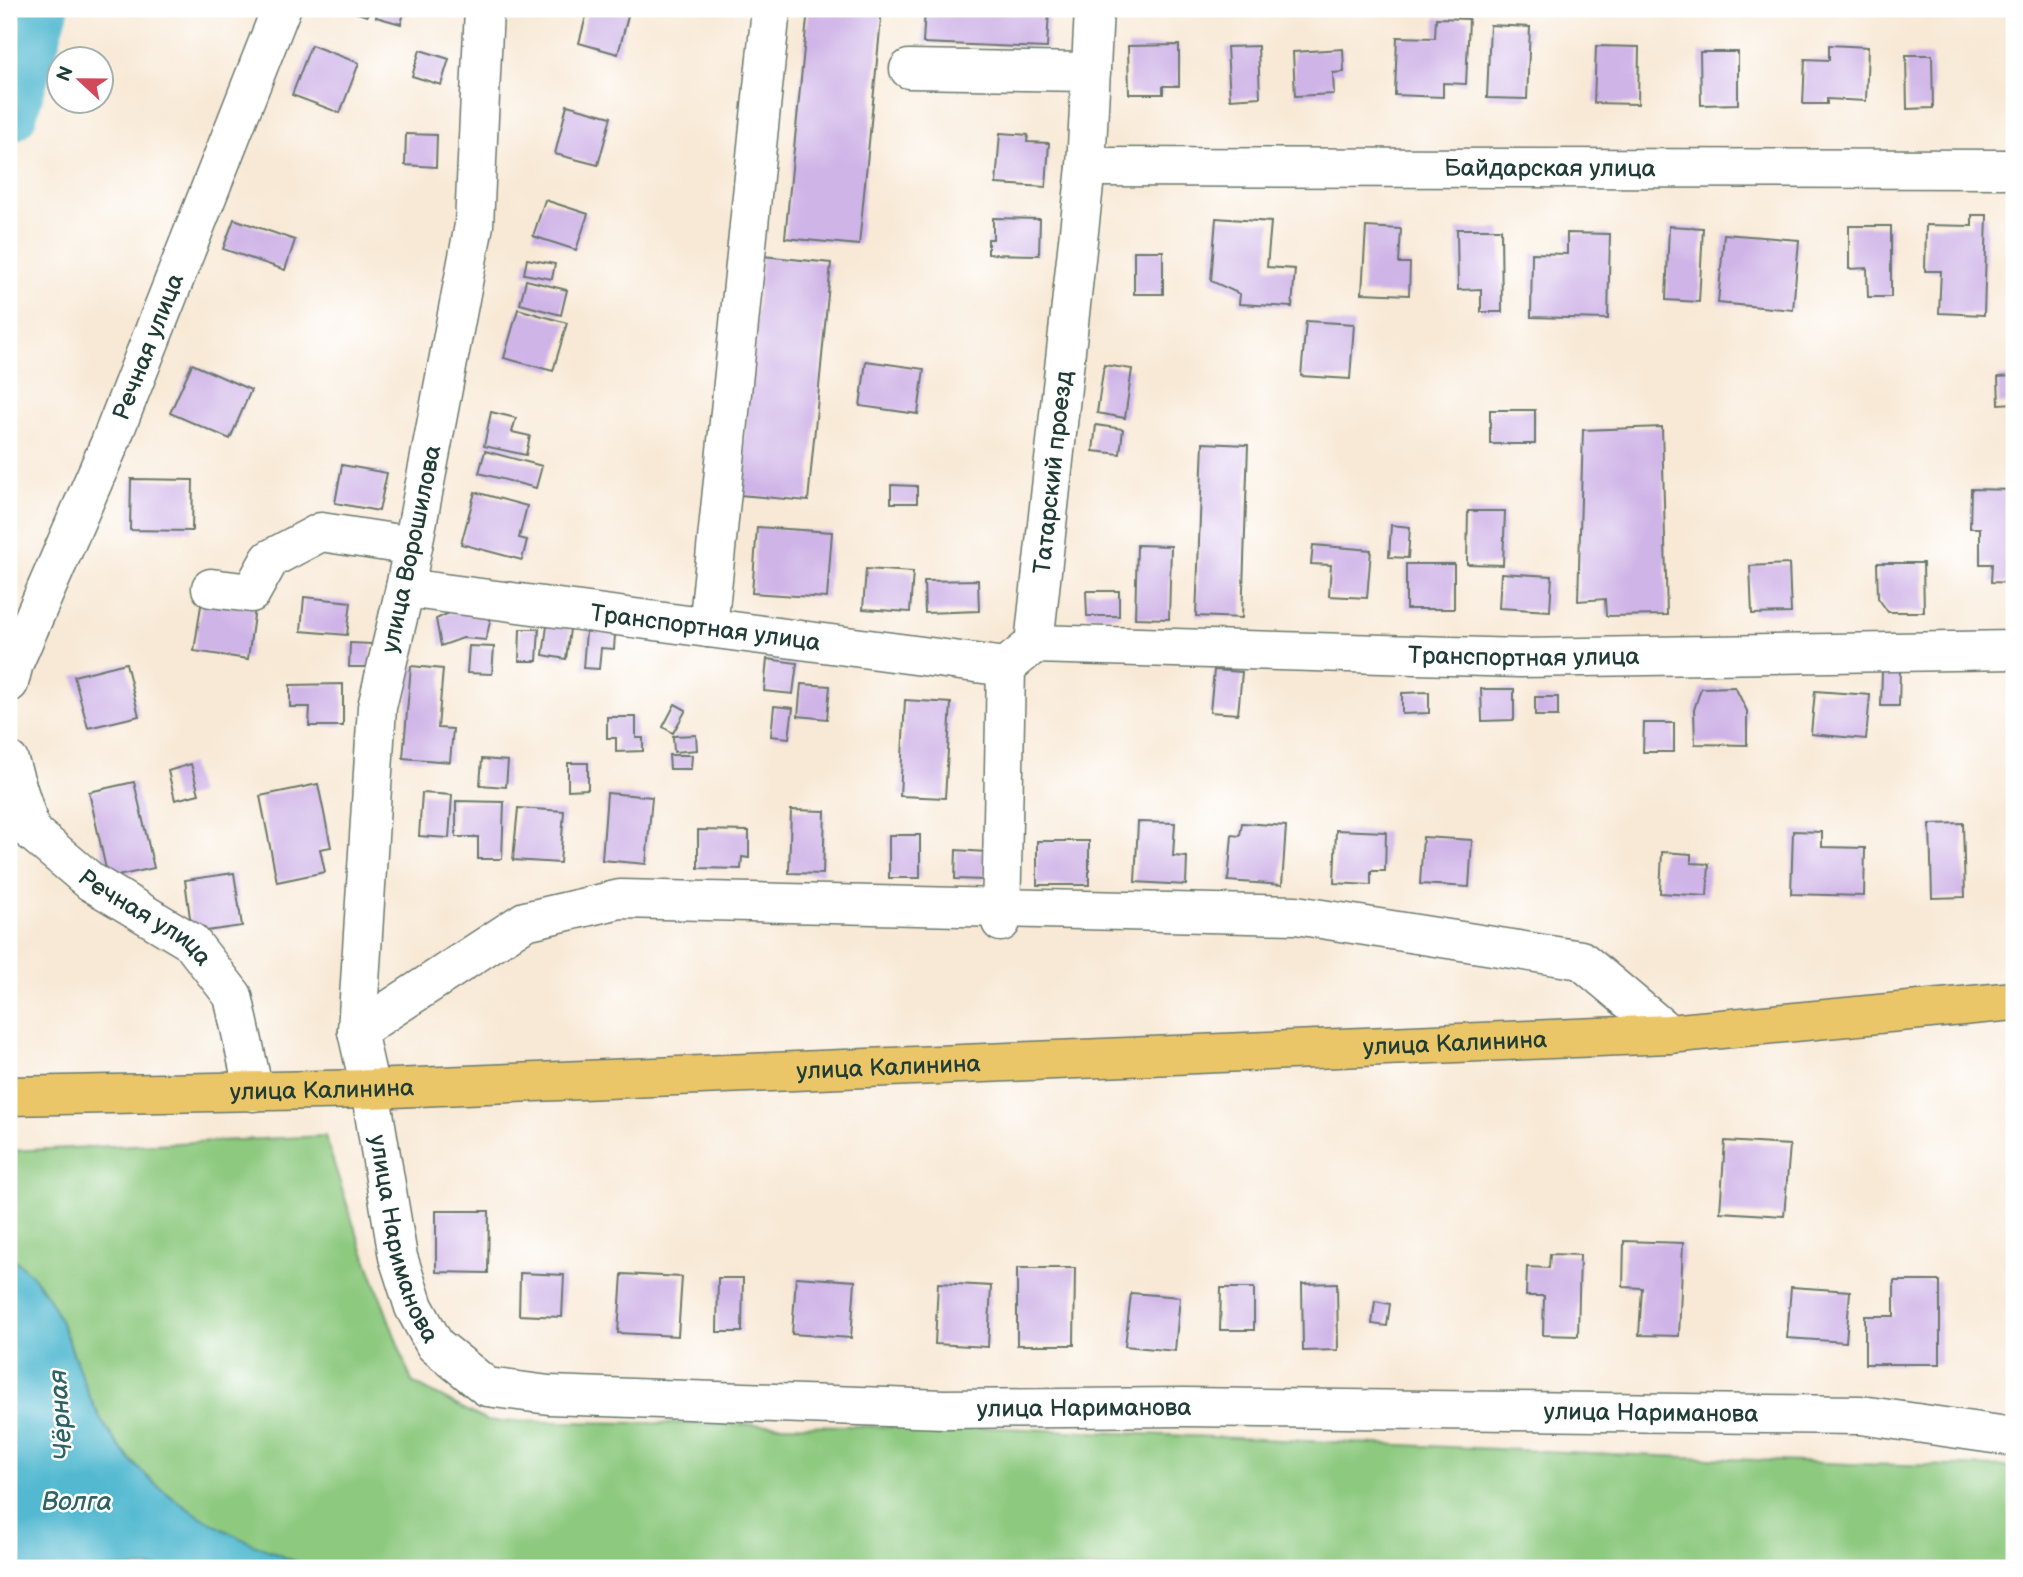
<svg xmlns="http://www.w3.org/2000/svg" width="2023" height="1577" font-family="'Balsamiq Sans',sans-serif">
<rect width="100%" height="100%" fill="#fff"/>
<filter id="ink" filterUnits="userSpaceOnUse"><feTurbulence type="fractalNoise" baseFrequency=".0143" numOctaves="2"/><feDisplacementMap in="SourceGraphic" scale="14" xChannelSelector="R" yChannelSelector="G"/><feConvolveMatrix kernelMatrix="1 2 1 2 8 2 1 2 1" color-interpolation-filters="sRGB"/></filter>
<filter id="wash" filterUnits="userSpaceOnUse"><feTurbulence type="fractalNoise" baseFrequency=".00686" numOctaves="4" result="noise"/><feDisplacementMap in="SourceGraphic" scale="28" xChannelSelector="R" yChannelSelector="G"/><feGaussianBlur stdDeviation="1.57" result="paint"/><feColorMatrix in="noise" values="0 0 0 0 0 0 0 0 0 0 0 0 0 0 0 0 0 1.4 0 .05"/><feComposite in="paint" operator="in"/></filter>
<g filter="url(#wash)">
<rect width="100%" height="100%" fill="#f8e9d6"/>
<path fill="#8dc97f" stroke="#56835a" stroke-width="2" d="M 325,1136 L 353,1223 L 412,1382 L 487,1421 L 999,1428 L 1850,1464 L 2014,1467 L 2014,1568 L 313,1568 C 226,1537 133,1491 92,1402 C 74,1362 63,1311 33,1277 C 26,1269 17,1262 9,1255 L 9,1151 Z"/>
<path fill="#52b9d0" stroke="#387b82" stroke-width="2" d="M 9,1255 C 17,1262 26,1269 33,1277 C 63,1311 74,1362 92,1402 C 133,1491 226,1537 313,1568 L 9,1568 Z"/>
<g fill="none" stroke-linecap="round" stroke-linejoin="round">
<path stroke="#52b9d0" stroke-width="56" d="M 9,114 L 41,9"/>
</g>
<g id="blocks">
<path fill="#cfb4e7" d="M 345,9 L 369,9 L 367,16 Z
M 378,9 L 405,9 L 401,24 L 376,17 Z
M 588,9 L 619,9 L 629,12 L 618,54 L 579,43 Z
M 808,9 L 882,9 L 859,245 L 785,238 Z
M 925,9 L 1049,9 L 1047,48 L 923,43 Z
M 1436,18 L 1469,19 L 1466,84 L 1443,83 L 1443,97 L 1395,95 L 1397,37 L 1435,38 Z
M 1490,25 L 1530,27 L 1527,99 L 1487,98 Z
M 311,45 L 359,63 L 340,113 L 292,95 Z
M 1179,45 L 1179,86 L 1163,86 L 1163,94 L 1129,94 L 1128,46 Z
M 1829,45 L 1868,47 L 1866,101 L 1827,99 L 1827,104 L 1803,104 L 1805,59 L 1829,60 Z
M 1258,46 L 1260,97 L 1230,99 L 1227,47 Z
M 1596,46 L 1639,47 L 1638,104 L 1594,103 Z
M 1343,49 L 1344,72 L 1333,73 L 1334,94 L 1295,96 L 1293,52 Z
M 420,50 L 449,59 L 441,85 L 412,76 Z
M 1700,52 L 1738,52 L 1738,104 L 1701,105 Z
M 1906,55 L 1932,55 L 1933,108 L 1907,109 Z
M 567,105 L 611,117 L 598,165 L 555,154 Z
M 1000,133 L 1028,135 L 1027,142 L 1049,143 L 1046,187 L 996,184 Z
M 406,134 L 437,135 L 436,167 L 405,165 Z
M 545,200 L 588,214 L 576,250 L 533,236 Z
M 1972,215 L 1987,215 L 1984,315 L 1939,313 L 1941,271 L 1925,271 L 1926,225 L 1972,226 Z
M 993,218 L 1040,219 L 1039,255 L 988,254 L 988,239 L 993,239 Z
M 1216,218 L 1271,222 L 1267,267 L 1295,269 L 1292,307 L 1239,304 L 1240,294 L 1211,281 Z
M 234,219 L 295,240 L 285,270 L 223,249 Z
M 1669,226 L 1703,228 L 1699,302 L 1666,300 Z
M 1849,226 L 1891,226 L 1891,297 L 1868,297 L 1867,268 L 1849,269 Z
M 1366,227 L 1401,229 L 1399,263 L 1410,263 L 1409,295 L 1362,293 Z
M 1457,229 L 1501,229 L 1502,312 L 1481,312 L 1481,289 L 1458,290 Z
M 1567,233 L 1610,234 L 1608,319 L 1531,317 L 1532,253 L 1567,254 Z
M 1724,234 L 1799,240 L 1793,310 L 1718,303 Z
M 1134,251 L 1163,251 L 1163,294 L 1134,294 Z
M 762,256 L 831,263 L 808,501 L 739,495 Z
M 527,259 L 555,264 L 552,279 L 524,274 Z
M 526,280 L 567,290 L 561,315 L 520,304 Z
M 518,309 L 567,323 L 553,371 L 504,358 Z
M 1306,321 L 1354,324 L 1350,379 L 1301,376 Z
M 866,361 L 924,369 L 918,414 L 860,406 Z
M 192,364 L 251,390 L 230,439 L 170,413 Z
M 1104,365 L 1132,369 L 1125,418 L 1097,413 Z
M 2014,376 L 2014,403 L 1999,404 L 1998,377 Z
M 1490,410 L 1535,410 L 1535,444 L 1490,444 Z
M 491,412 L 516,418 L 512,432 L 530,436 L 526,455 L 484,446 Z
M 1096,425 L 1123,429 L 1120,454 L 1093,451 Z
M 1662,427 L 1667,615 L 1606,616 L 1605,599 L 1578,601 L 1583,430 Z
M 1203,443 L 1248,445 L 1242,618 L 1196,616 Z
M 485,451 L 542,466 L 536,488 L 479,473 Z
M 342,465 L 387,473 L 379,511 L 335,503 Z
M 131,479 L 193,480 L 192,531 L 130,530 Z
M 891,485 L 917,486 L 917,503 L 891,503 Z
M 1971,489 L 2014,490 L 2014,583 L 1991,582 L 1992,564 L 1980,564 L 1980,528 L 1970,528 Z
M 475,492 L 527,506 L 519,538 L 527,540 L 522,560 L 461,544 Z
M 1468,511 L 1505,511 L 1503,565 L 1467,564 Z
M 1391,525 L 1410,527 L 1408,558 L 1389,557 Z
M 757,527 L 832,532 L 827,598 L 752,593 Z
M 1137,545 L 1171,546 L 1169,619 L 1135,618 Z
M 1313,545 L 1371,550 L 1367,598 L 1329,596 L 1331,565 L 1311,564 Z
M 1877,563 L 1923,563 L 1924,612 L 1888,612 L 1878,598 Z
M 1406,564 L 1454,564 L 1454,609 L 1406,609 Z
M 1789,564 L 1791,613 L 1752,614 L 1750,566 Z
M 866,569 L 913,572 L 910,612 L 863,609 Z
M 1501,573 L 1552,576 L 1550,611 L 1499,608 Z
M 978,580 L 979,611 L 925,613 L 924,581 Z
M 1086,591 L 1119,591 L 1119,616 L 1087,616 Z
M 304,597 L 351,602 L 347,635 L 301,631 Z
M 202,599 L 255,608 L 248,659 L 194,651 Z
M 449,613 L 465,613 L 491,617 L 486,640 L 463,638 L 441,646 L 436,619 Z
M 547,626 L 570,629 L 566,659 L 543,655 Z
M 520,629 L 539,629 L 537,661 L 519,661 Z
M 586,631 L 615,634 L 614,649 L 601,648 L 599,669 L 583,668 Z
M 350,643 L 372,644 L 371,667 L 349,667 Z
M 469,646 L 494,647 L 492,674 L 467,673 Z
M 767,659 L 797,663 L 793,694 L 764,691 Z
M 126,663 L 139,716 L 88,728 L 74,676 Z
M 411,666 L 443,669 L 438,728 L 453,729 L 450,762 L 403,758 Z
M 1214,670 L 1242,672 L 1238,714 L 1210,712 Z
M 1882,670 L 1900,670 L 1899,706 L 1881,706 Z
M 343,684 L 343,726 L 309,726 L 310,707 L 290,707 L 290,685 Z
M 801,684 L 830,686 L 827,719 L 798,716 Z
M 1735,687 L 1747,711 L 1747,745 L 1695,744 L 1694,710 L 1701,688 Z
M 1481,689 L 1514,689 L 1514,720 L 1482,721 Z
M 1815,691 L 1870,695 L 1866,739 L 1811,734 Z
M 1429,692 L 1429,713 L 1402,714 L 1402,693 Z
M 1535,697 L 1558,697 L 1558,716 L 1535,716 Z
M 905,700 L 951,703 L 945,798 L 900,796 Z
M 675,704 L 686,710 L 673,733 L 663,727 Z
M 774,706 L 793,708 L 789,738 L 771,736 Z
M 607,717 L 636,717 L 636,738 L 643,738 L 643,751 L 616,752 L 616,738 L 607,738 Z
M 1644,723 L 1674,723 L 1674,752 L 1643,752 Z
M 696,735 L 697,750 L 674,752 L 673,736 Z
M 669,755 L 692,755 L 691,769 L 670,769 Z
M 482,759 L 508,761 L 506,787 L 480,785 Z
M 568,763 L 588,763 L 588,789 L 568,790 Z
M 191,764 L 199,794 L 175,800 L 168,771 Z
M 134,782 L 154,868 L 108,878 L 89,792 Z
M 318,784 L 331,847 L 320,849 L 325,872 L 277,882 L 260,796 Z
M 422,793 L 452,795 L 449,838 L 419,836 Z
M 607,793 L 652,797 L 646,864 L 602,860 Z
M 456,801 L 504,802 L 502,859 L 478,859 L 478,837 L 456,837 Z
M 518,808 L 564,811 L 560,863 L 513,860 Z
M 791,810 L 825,811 L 823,874 L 789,873 Z
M 1138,822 L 1175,823 L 1173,856 L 1187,857 L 1186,885 L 1135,882 Z
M 1242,823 L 1286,826 L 1282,885 L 1228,881 L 1232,835 L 1240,836 Z
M 1963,823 L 1965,897 L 1932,898 L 1930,824 Z
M 698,830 L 749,831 L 749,858 L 742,857 L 741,869 L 698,868 Z
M 1336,830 L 1386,832 L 1385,871 L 1371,871 L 1371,885 L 1334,883 Z
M 1793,831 L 1822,832 L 1822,847 L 1865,848 L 1864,896 L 1791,894 Z
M 889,835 L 920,835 L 920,878 L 889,878 Z
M 1423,837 L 1472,840 L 1469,887 L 1420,884 Z
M 1037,841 L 1089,841 L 1089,885 L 1037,885 Z
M 956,850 L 986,852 L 984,880 L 955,879 Z
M 1662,852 L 1691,854 L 1691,863 L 1709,864 L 1707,896 L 1660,893 Z
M 234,873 L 242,926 L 192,933 L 185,880 Z
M 1725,1141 L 1790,1145 L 1784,1216 L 1720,1212 Z
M 436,1211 L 489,1211 L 488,1273 L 436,1272 Z
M 1624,1241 L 1683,1243 L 1679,1336 L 1639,1335 L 1642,1288 L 1623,1287 Z
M 1550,1254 L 1580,1255 L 1578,1336 L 1543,1335 L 1544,1296 L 1526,1296 L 1527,1267 L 1549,1268 Z
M 1017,1268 L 1075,1268 L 1074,1345 L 1017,1345 Z
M 520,1273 L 564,1275 L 562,1317 L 519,1315 Z
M 622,1274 L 682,1277 L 678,1336 L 618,1333 Z
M 796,1277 L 855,1281 L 851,1338 L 792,1334 Z
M 718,1278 L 743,1278 L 742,1332 L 717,1332 Z
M 1894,1281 L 1940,1281 L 1940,1364 L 1865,1364 L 1865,1316 L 1894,1316 Z
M 938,1283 L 991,1286 L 988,1347 L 935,1344 Z
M 1337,1283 L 1338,1350 L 1303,1351 L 1302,1284 Z
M 1791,1287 L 1850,1291 L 1846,1342 L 1787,1338 Z
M 1221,1288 L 1254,1288 L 1254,1330 L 1220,1330 Z
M 1131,1293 L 1180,1297 L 1175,1351 L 1125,1346 Z
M 1375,1301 L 1390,1304 L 1387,1326 L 1372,1324 Z"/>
</g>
</g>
<g filter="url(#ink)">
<use href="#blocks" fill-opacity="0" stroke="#6b796d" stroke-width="2"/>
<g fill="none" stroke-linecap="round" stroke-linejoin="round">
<defs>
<g id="minor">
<path id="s1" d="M 484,9 L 474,225 L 405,588 L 377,707 L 357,1031 L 370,1089 L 398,1257 L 414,1307 L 435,1345 L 487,1387 L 549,1395 L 944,1409 L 1184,1407 L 1861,1415 L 2014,1437"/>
<path d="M 909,69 L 1091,72"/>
<path id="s2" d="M 1086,167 L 2014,169"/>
<path d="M 211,588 L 251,593 L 270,559 L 321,532 L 413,546"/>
<path id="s3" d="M 405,588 L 1006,667"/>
<path d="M 708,628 L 771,9"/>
<path id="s4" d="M 1034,644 L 1520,658 L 2014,650"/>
<path id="s5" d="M 9,683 L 14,663 L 110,443 L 281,9"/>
<path id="s6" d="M 9,761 L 31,831 L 91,882 L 191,942 L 233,996 L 254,1092"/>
<path id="s7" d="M 1001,922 L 1006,667 L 1034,644 L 1086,167 L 1094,9"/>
<path d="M 357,1031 L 525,921 L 620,899 L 1296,915 L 1581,960 L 1669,1034"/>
</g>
<g id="highway">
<path id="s8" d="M 9,1096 L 370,1089 L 1669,1034 L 2014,1001"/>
</g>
</defs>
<use href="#minor" stroke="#6b796d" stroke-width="41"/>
<use href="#highway" stroke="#6b796d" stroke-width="41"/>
<use href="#minor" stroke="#fff" stroke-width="38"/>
<use href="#highway" stroke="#ebc669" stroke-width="38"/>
</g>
</g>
<g text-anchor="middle" stroke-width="5" stroke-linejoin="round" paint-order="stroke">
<g font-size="24" fill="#1f3d34" stroke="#fff">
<text dy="8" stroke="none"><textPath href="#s2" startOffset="464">Байдарская улица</textPath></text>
<text dy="8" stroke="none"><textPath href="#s5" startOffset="364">Речная улица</textPath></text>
<text dy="8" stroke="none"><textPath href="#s7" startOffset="464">Татарский проезд</textPath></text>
<text transform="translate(411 549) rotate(-78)" y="8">улица Ворошилова</text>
<text dy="8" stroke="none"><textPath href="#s3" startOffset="303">Транспортная улица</textPath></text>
<text dy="8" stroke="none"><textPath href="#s4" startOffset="490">Транспортная улица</textPath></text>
<text dy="8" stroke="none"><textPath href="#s6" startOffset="217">Речная улица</textPath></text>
<text dy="8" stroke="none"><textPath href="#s8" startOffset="1447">улица Калинина</textPath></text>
<text dy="8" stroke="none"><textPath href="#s8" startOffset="880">улица Калинина</textPath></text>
<text dy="8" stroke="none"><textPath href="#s8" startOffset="313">улица Калинина</textPath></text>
<text dy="8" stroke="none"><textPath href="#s1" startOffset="1246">улица Нариманова</textPath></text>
<text dy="8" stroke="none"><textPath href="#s1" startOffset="2023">улица Нариманова</textPath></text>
<text dy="8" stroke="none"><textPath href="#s1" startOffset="2590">улица Нариманова</textPath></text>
</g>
<g font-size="26" font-style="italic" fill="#2e6263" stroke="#fff">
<text transform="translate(60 1415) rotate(-94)" y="9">Чёрная</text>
<text x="77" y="1510">Волга</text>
</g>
</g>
<rect width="2023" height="1577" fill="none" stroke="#fff" stroke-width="35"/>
<g transform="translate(80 80) rotate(292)"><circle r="33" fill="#ffffff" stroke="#a5b1ae" stroke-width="2"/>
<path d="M0-5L12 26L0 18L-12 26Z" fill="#d1495b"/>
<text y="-10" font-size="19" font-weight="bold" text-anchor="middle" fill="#1f3d34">N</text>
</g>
</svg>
